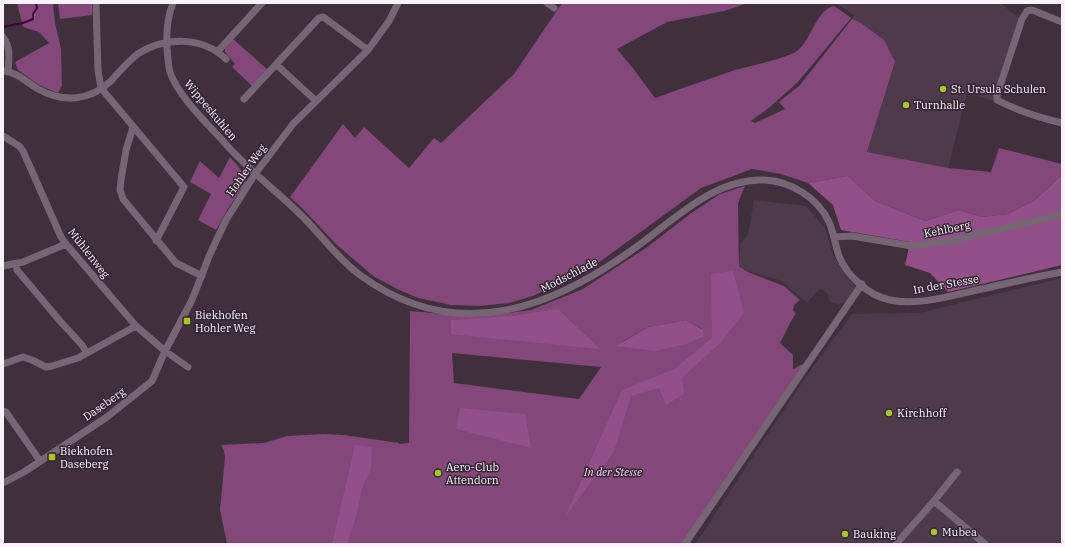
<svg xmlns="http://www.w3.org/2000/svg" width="1065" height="547" font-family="'IBM Plex Serif',serif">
<rect width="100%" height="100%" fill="#3f303c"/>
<path fill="#4e3a4a" d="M 839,3 L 1001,3 L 1011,12 L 1022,19 L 997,100 L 993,101 L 967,93 L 948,168 L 867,152 L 895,63 L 779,102 L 800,85 L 852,19 L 854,14 L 852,14 L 837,4 Z
M 754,200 L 806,206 L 825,228 L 833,255 L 839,265 L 847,278 L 855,286 L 854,289 L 846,302 L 839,304 L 830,302 L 828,294 L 820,288 L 807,303 L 782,281 L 748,271 L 739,265 L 741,242 L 748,235 Z
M 1062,278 L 1062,544 L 695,544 L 807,375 L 852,314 L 919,313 Z"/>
<path fill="#83477a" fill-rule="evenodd" d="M 17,3 L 53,3 L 55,23 L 61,49 L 62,86 L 58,93 L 39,85 L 18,70 L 15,62 L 49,43 L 39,32 L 23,27 Z
M 58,3 L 92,3 L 92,15 L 60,19 Z
M 562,3 L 748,3 L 724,11 L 667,22 L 617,49 L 632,67 L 655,98 C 681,89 708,79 735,70 C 754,65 775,61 794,53 C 811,44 815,10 834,6 L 851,18 L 798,82 L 770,107 L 751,121 L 755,123 L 785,109 L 779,102 L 800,85 L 852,19 L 861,23 L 884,40 L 895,62 L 867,152 L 948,168 L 991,172 L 999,148 L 1062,164 L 1062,175 L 1035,200 L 1008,214 L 982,217 L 959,210 L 925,221 L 875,201 L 848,176 L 808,183 L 781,174 L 752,169 L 701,188 L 594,266 L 533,296 L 509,303 L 479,306 L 451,305 L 418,298 L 399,290 L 373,276 L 337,245 L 302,208 L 290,197 L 343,124 L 355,138 L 364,127 L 409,168 L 434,138 L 441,143 L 514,74 Z
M 233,39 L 268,70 L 252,86 L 232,67 L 235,64 L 225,52 L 225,48 Z
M 230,157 L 247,177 L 245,184 L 229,207 L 216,230 L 198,220 L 211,194 L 190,182 L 200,161 L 219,178 Z
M 745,186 L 738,203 L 739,266 L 748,272 L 784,286 L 800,300 L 794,305 L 793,310 L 796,313 L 790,323 L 780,343 L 793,355 L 793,369 L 807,362 L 684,544 L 227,544 L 220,510 L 225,457 L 224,451 L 221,445 L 264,443 L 287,436 L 324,434 L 344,435 L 399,443 L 399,444 L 409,443 L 410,311 L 455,315 L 493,315 L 531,310 L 583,289 L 646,248 L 690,214 L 720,194 ZM 686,320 L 702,329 L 622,342 L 648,327 ZM 452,353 L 453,353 L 601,367 L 579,399 L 454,383 Z"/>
<path fill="#934f88" d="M 1062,175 L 1062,265 L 948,292 L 930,273 L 905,265 L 910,242 L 841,230 L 833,205 L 808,183 L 848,176 L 875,201 L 925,221 L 959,210 L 982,217 L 1008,214 L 1035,200 Z
M 733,271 L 744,313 L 721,342 L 682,378 L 684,394 L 666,405 L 659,388 L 631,396 L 614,451 L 565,517 L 622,390 L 674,369 L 712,338 L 711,274 Z
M 558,309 L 600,349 L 451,334 L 451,320 L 513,316 Z
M 686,320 L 703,330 L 704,336 L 687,344 L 655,351 L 616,346 L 648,327 Z
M 460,408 L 525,414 L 531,448 L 456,429 Z
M 355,445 L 372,447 L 371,469 L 363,485 L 356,517 L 347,544 L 332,544 Z"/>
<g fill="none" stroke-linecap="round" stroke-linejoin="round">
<path stroke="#3f0039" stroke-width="2" d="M 3,27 L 23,23 L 33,19 L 33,14 L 37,8 L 36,3"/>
<path stroke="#766673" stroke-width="7" d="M 96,3 L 98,70 L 101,88 L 184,187 L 156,241
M 173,3 C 167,18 166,33 167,49 C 168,56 168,64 170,72 C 178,96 206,122 223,141 C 247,169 277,191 303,217 C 322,236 338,259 360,275 C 458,347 555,308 643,242 C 678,216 717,178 764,180 C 791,181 818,198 829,222 C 834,233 835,245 839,256 C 847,276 869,296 890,300 C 917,306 951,296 977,290 C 1005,284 1033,277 1062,272
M 547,3 L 554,8
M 1062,22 L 1032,10 L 1027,11 L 1022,19 L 997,95 L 997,100 C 1018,111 1040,118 1062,123
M 3,37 C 11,48 9,58 8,71
M 218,51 L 262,3
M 277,65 L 316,101
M 3,71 C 17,72 26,82 38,89 C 63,103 90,101 111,81 C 120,71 128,61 139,53 C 166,37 202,36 226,59
M 244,99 L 319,18 L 323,17 L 326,19 L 368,50
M 133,127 L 126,150 L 121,180 L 120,190 L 123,199 L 176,263 L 202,276
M 3,136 L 19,146 L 23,151 L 61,237 L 66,244 L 136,326 L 165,351 L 188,367
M 834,237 L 852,236 L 912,246 L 951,241 L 1051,217 L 1062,212
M 16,264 L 17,270 L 60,321 L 82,345 L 87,353
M 3,266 L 23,262 L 66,244
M 3,364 L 23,357 L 32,360 L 46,367 L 52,366 L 78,358 L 136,326
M 3,411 L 6,412 L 40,461
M 957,472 L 934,501 L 985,544
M 3,483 L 24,472 L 107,417 L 152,381 L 165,351 L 192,300 L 210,254 L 226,220 L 255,174 L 293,124 L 368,50 L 389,21 L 398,3
M 685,544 L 862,284
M 896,544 L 934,501"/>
</g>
<g fill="#a7c71e" stroke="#342632" stroke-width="1.5">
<circle cx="943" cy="89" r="4"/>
<circle cx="906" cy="105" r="4"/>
<rect x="183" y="317" width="8" height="8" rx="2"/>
<circle cx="889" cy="413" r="4"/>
<rect x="48" y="453" width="8" height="8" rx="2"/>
<circle cx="438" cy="473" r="4"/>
<circle cx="934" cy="532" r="4"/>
<circle cx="845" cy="534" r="4"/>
</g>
<g text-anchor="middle" stroke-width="3" stroke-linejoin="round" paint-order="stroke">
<g font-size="11" fill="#fbf1f9" stroke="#342632" text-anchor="start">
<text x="951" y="93">St. Ursula Schulen</text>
<text x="914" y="109">Turnhalle</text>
<text x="195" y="319">Biekhofen<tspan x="195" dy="13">Hohler Weg</tspan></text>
<text x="897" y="417">Kirchhoff</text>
<text x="60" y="455">Biekhofen<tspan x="60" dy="13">Daseberg</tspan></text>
<text x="446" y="471">Aero-Club<tspan x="446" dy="13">Attendorn</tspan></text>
<text x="942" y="536">Mubea</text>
<text x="853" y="538">Bauking</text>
</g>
<g font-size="11" fill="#fbf1f9" stroke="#342632">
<text transform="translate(211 110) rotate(50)" y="4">Wippeskuhlen</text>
<text transform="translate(246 170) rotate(-55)" y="4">Hohler Weg</text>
<text transform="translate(947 229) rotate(-11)" y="4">Kehlberg</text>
<text transform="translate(89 253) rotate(52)" y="4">Mühlenweg</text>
<text transform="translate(569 275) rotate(-27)" y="4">Modschlade</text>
<text transform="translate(946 284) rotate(-10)" y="4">In der Stesse</text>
<text transform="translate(104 404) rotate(-35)" y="4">Daseberg</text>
</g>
<g font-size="11" font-style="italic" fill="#fdd6f5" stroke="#342632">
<text x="613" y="476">In der Stesse</text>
</g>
</g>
<rect width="1065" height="547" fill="none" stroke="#fbf1f9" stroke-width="8"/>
</svg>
